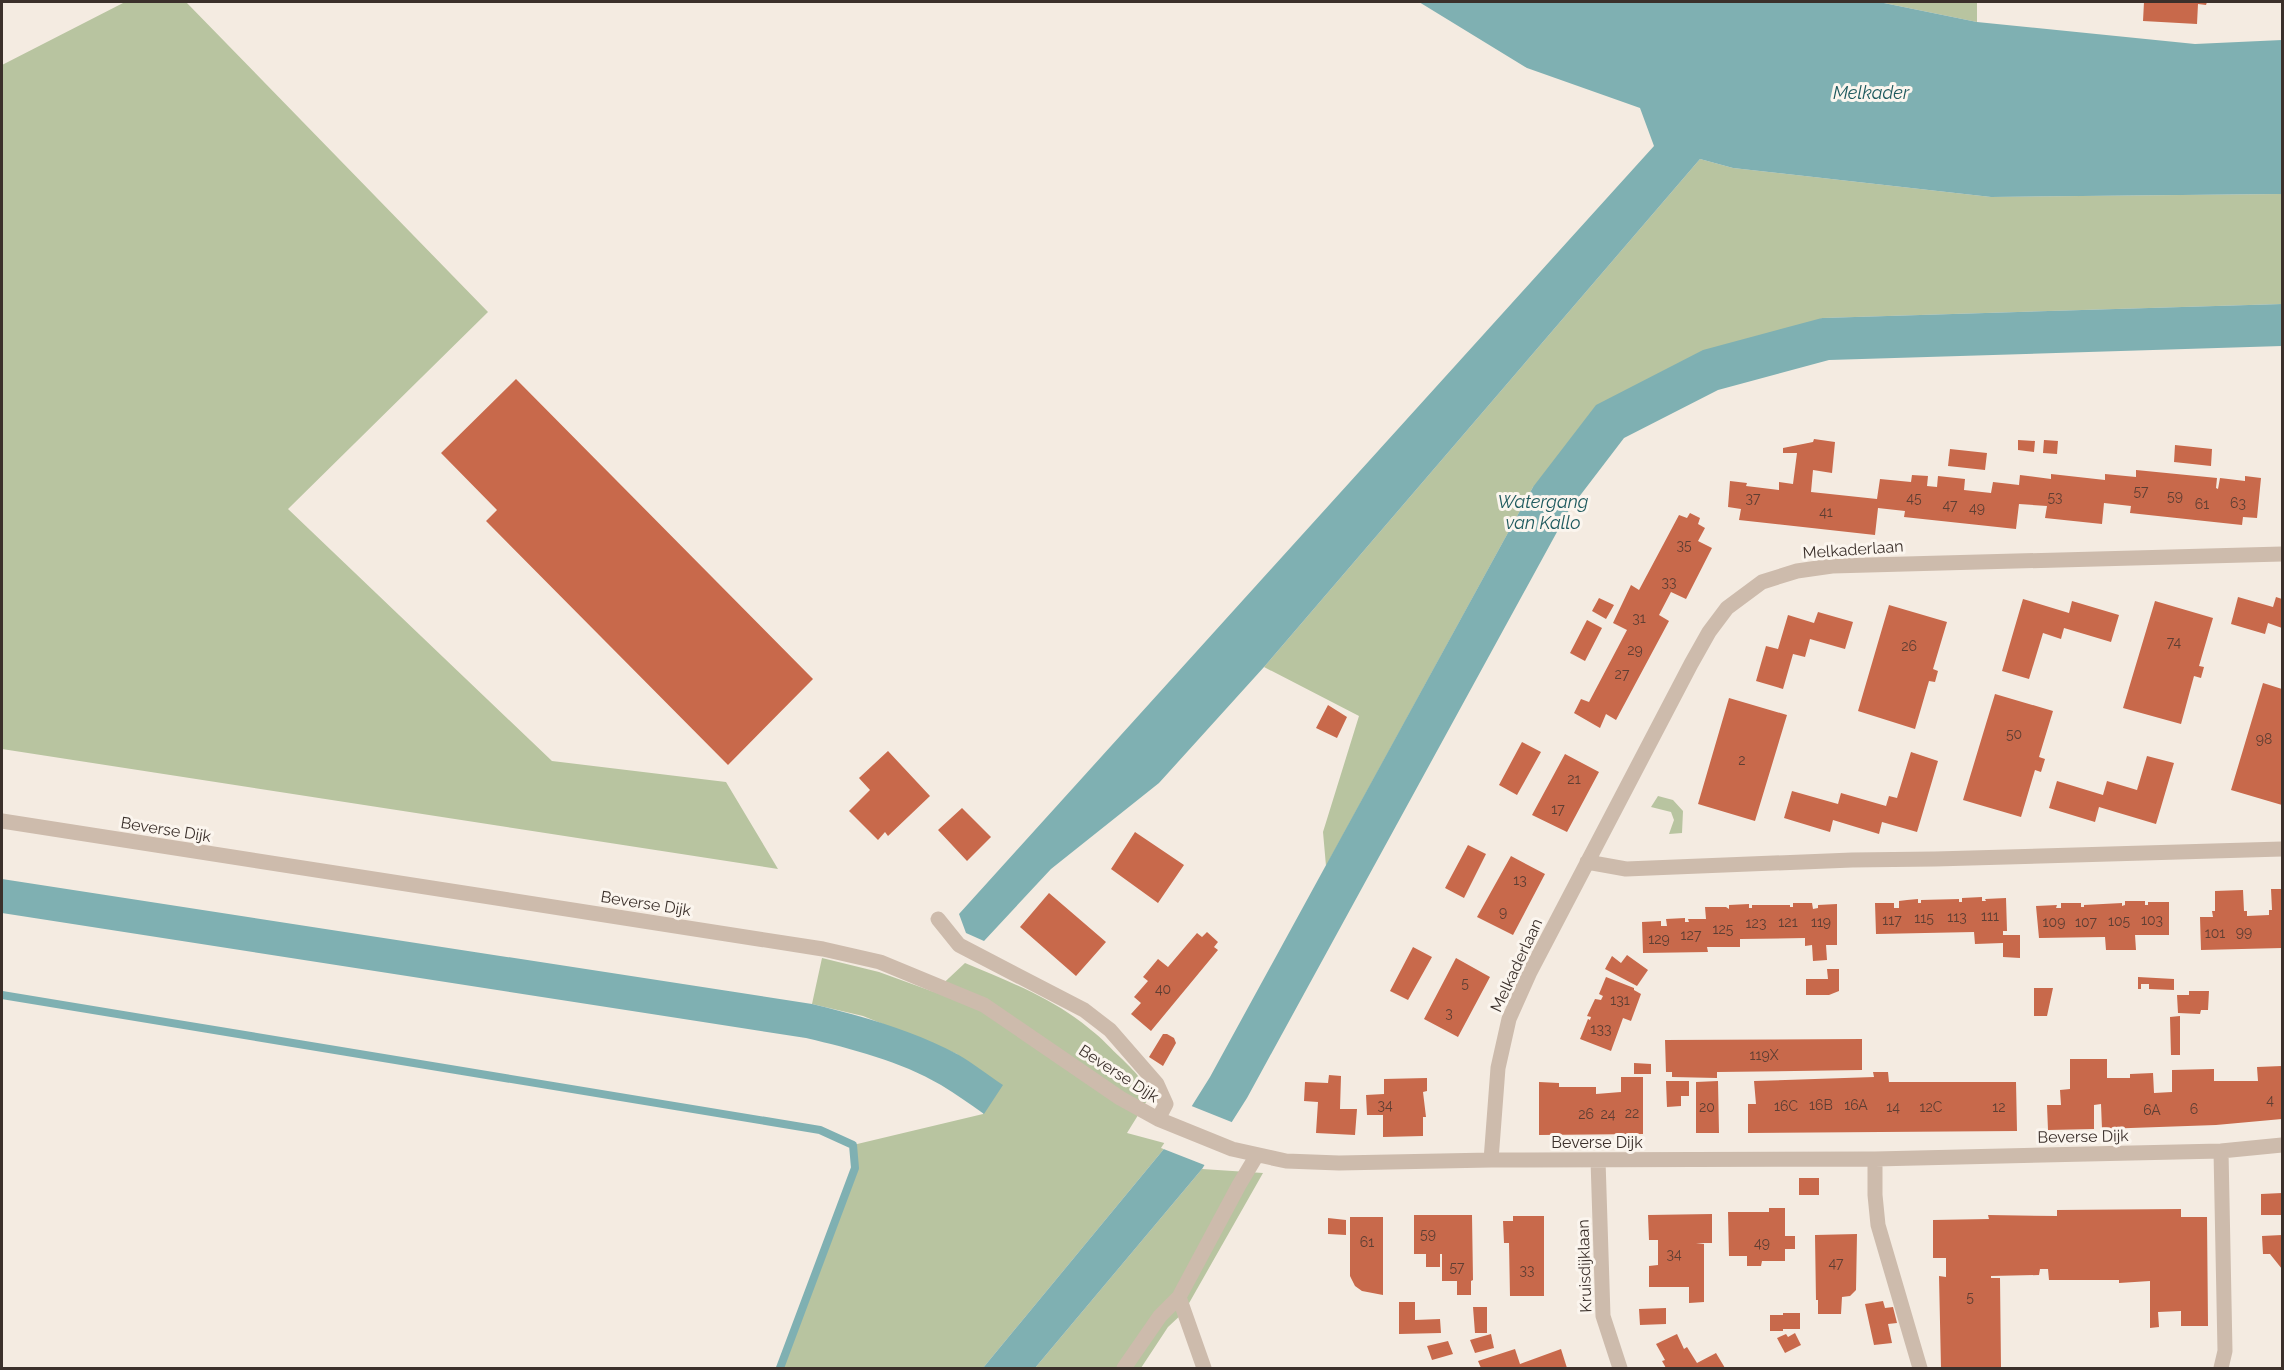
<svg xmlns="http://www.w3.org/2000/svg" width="2284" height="1370" font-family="Raleway,sans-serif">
<rect width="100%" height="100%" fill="#f4ebe1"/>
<path fill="#b8c4a0" d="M 125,2 L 186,2 L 488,312 L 288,509 L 552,761 L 726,782 L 778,869 L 2,749 L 2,65 Z
M 1879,2 L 1977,2 L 1977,22 Z
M 1700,159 L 1733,168 L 1991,197 L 2282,194 L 2282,304 L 1822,318 L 1533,487 L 1326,866 L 1323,832 L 1359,716 L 1264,667 Z
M 1658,796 L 1673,800 L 1683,811 L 1682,833 L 1669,834 L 1674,820 L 1671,812 L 1651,807 Z
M 822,958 L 879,972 L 934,992 L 965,963 C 1008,981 1055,999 1091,1030 C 1102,1038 1111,1049 1121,1058 C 1132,1069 1148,1083 1148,1099 L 1127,1133 L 1168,1144 L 983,1368 L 780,1368 L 855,1168 L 853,1145 L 983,1114 L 991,1101 L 957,1054 L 863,1016 L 812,1004 Z
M 1202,1169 L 1263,1173 L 1184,1312 L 1168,1327 L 1141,1368 L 1035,1368 Z"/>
<path fill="#7fb0b2" d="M 1419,2 L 1879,2 L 1977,22 L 2195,44 L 2282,40 L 2282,194 L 1991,197 L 1733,168 L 1700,159 L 1264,667 L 1159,783 L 1051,869 L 984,941 L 966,933 L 959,914 L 1654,146 L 1640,108 L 1527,68 Z
M 2282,304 L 2282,346 L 1829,360 L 1718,390 L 1624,438 L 1569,510 L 1247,1098 L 1202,1169 L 1035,1368 L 983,1368 L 1168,1144 L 1210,1077 L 1533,487 L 1596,405 L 1703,350 L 1822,318 Z
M 2,879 L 812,1004 C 862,1016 912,1030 957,1054 C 973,1063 988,1075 1003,1085 L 984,1114 C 970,1104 956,1094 941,1085 C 900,1061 852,1049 806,1038 L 2,913 Z"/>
<path fill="#f4ebe1" d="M 1189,1105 L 1234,1123 L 1207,1166 L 1161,1148 Z"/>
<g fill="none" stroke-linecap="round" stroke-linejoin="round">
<path stroke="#7fb0b2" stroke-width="8" d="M 2,995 L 820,1130 L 853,1145 L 855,1168 L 780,1368"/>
</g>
<path fill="#c8694b" d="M 2144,2 L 2207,2 L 2206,5 L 2198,4 L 2197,24 L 2143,21 Z
M 516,379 L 813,679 L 728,765 L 486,521 L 497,510 L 441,453 Z
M 1814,439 L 1835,442 L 1832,473 L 1813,470 L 1811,492 L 1877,499 L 1880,479 L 1911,482 L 1912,475 L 1928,476 L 1927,486 L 1937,487 L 1938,476 L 1965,479 L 1964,490 L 1991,493 L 1993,482 L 2019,485 L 2020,475 L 2051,479 L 2051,474 L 2105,480 L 2105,474 L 2136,477 L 2136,470 L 2217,478 L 2216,488 L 2218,489 L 2220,478 L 2245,481 L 2245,476 L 2261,478 L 2257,518 L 2243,517 L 2242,525 L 2130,513 L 2131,506 L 2104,503 L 2102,524 L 2045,518 L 2047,506 L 2019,504 L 2016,529 L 1904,517 L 1905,511 L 1878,508 L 1875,535 L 1739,520 L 1741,509 L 1728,507 L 1730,481 L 1747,483 L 1746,486 L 1779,490 L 1779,482 L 1793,484 L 1797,453 L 1783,453 L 1783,448 L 1813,442 Z
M 2018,440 L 2035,441 L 2034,452 L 2018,450 Z
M 2044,440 L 2058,441 L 2057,454 L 2043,453 Z
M 2175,445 L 2212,449 L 2211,466 L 2174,462 Z
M 1950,449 L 1987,453 L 1985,470 L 1948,466 Z
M 1690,513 L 1700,518 L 1698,524 L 1705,528 L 1698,541 L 1712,548 L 1686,599 L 1671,592 L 1659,615 L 1669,621 L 1616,720 L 1606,714 L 1600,728 L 1574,713 L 1581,699 L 1589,702 L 1627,630 L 1613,623 L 1631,585 L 1639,590 L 1679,515 L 1687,518 Z
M 2238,597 L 2273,607 L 2276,597 L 2282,599 L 2282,628 L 2268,623 L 2265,634 L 2231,624 Z
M 1599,598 L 1614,605 L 1606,619 L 1592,611 Z
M 2023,599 L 2069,613 L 2072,601 L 2119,615 L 2111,642 L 2064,628 L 2061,639 L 2043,633 L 2029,679 L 2002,671 Z
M 2155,601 L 2213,618 L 2199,666 L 2204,667 L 2201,678 L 2194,676 L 2181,724 L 2123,708 Z
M 1889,605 L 1947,622 L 1933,669 L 1938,671 L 1935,682 L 1929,681 L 1915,729 L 1858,711 Z
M 1818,612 L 1853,622 L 1845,649 L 1810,639 L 1805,657 L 1793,654 L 1783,689 L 1756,681 L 1766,646 L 1778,649 L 1788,615 L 1814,623 Z
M 1587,620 L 1602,628 L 1585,661 L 1570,653 Z
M 2263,683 L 2282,689 L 2282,805 L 2231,790 Z
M 1995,694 L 2053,711 L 2039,757 L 2045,759 L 2041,772 L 2035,770 L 2021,817 L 1963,800 Z
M 1729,698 L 1787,715 L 1755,821 L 1698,804 Z
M 1328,705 L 1347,717 L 1337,738 L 1316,728 Z
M 1522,742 L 1541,752 L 1517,795 L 1499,785 Z
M 888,751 L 930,796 L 888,836 L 885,832 L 878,840 L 849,811 L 870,790 L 859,778 Z
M 1911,752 L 1938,761 L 1917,832 L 1882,822 L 1879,834 L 1833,820 L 1830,832 L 1784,818 L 1792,791 L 1838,804 L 1841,793 L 1886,806 L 1889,796 L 1897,798 Z
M 1565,754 L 1599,772 L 1567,832 L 1532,815 Z
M 2147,756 L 2174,763 L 2156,824 L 2099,807 L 2095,822 L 2049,808 L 2057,781 L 2103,795 L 2107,781 L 2137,790 Z
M 962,808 L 991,837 L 967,861 L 938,830 Z
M 1135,832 L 1184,865 L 1158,903 L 1111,869 Z
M 1468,845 L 1486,854 L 1464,898 L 1445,888 Z
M 1511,856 L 1545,874 L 1513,935 L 1477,917 Z
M 2271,889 L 2282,889 L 2282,948 L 2201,950 L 2200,917 L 2213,917 L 2212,911 L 2215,911 L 2215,891 L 2243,890 L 2244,911 L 2247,911 L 2247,916 L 2269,915 L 2269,910 L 2272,910 Z
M 1049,893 L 1106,942 L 1076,976 L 1020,927 Z
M 1982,897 L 1982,901 L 1986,901 L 1985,899 L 2006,898 L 2007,931 L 2003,931 L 2003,935 L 2020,935 L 2020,958 L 2003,957 L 2003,943 L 1975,944 L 1974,932 L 1876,934 L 1875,903 L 1894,903 L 1894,908 L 1899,908 L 1899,901 L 1907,900 L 1918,899 L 1918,903 L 1921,903 L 1921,900 L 1959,899 L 1959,902 L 1962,902 L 1962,898 Z
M 2125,901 L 2145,901 L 2145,905 L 2148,905 L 2148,902 L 2169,902 L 2169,935 L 2135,935 L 2136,950 L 2106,950 L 2105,937 L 2039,938 L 2036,906 L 2057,905 L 2056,908 L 2061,908 L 2061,903 L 2081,903 L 2081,907 L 2084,907 L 2084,905 L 2122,903 L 2122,906 L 2125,905 Z
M 1793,903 L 1812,903 L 1813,909 L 1818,908 L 1818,905 L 1837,904 L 1837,945 L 1826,945 L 1827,960 L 1813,961 L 1812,945 L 1805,946 L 1805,938 L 1740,939 L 1740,947 L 1707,947 L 1708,952 L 1643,953 L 1642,922 L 1661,921 L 1661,926 L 1667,926 L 1666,919 L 1685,918 L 1685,922 L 1689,922 L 1688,919 L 1706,919 L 1705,907 L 1726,907 L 1729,909 L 1729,905 L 1749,904 L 1749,908 L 1752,908 L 1752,905 L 1790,905 L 1790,907 L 1793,907 Z
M 1207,932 L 1218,942 L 1214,947 L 1218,950 L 1151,1031 L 1131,1014 L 1141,1003 L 1134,997 L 1148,981 L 1143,977 L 1158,959 L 1168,967 L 1197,933 L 1202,937 Z
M 1413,947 L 1432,957 L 1408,1000 L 1390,991 Z
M 1627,955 L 1648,970 L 1637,986 L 1605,969 L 1612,956 L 1621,963 Z
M 1456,958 L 1490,977 L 1458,1037 L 1424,1019 Z
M 1827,969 L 1839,969 L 1839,991 L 1829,995 L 1806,995 L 1806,979 L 1828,979 Z
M 1606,977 L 1634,988 L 1634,990 L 1641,994 L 1631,1021 L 1623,1018 L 1611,1051 L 1580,1039 L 1588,1019 L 1590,1020 L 1591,1017 L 1587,1016 L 1595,999 L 1601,1000 L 1603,996 L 1599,994 Z
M 2138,977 L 2174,979 L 2174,990 L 2149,989 L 2149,984 L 2141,984 L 2141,989 L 2138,989 Z
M 2034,988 L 2053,988 L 2047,1016 L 2034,1016 Z
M 2189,991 L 2209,991 L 2208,1010 L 2201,1010 L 2200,1014 L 2178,1013 L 2177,995 L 2189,995 Z
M 2180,1016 L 2180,1055 L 2171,1055 L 2170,1017 Z
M 1163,1034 L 1167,1034 L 1174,1038 L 1176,1043 L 1163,1066 L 1149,1057 Z
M 1862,1039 L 1862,1070 L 1717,1072 L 1717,1078 L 1672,1077 L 1672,1072 L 1666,1072 L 1665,1040 Z
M 2070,1059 L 2107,1059 L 2107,1078 L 2130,1078 L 2130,1074 L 2153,1073 L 2154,1093 L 2172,1092 L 2172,1070 L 2214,1069 L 2214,1081 L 2258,1081 L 2257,1067 L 2282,1066 L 2282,1119 L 2216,1125 L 2102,1129 L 2101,1104 L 2094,1105 L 2094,1129 L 2048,1130 L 2047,1105 L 2061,1105 L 2060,1090 L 2070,1089 Z
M 1634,1063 L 1651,1064 L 1651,1074 L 1634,1074 Z
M 1873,1072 L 1888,1072 L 1889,1082 L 2016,1082 L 2017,1131 L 1748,1133 L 1748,1104 L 1756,1104 L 1754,1081 L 1874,1077 Z
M 1329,1075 L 1341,1076 L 1340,1109 L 1357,1109 L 1355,1135 L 1316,1133 L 1318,1102 L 1304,1101 L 1305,1082 L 1328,1083 Z
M 1621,1077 L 1643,1077 L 1643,1134 L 1539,1135 L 1539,1082 L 1559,1083 L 1559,1087 L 1596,1087 L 1596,1094 L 1621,1092 Z
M 1427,1078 L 1427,1091 L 1423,1092 L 1426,1117 L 1423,1117 L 1423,1136 L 1383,1137 L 1383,1115 L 1367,1115 L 1366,1095 L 1384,1094 L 1384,1079 Z
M 1666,1081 L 1689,1081 L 1689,1096 L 1681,1096 L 1681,1106 L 1667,1107 Z
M 1718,1081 L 1719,1133 L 1696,1133 L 1696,1082 Z
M 1799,1178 L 1819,1178 L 1819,1195 L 1799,1195 Z
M 2282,1193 L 2282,1215 L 2261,1215 L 2261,1194 Z
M 1769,1208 L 1785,1208 L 1785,1236 L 1795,1236 L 1795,1249 L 1785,1249 L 1785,1261 L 1762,1261 L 1761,1266 L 1747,1266 L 1747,1256 L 1729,1256 L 1728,1212 L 1769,1212 Z
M 2181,1209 L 2181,1217 L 2207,1217 L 2208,1326 L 2181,1326 L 2181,1311 L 2158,1312 L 2159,1327 L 2150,1328 L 2150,1281 L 2119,1283 L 2119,1280 L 2049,1280 L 2048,1269 L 2040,1269 L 2039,1275 L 1991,1276 L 1991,1278 L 2000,1278 L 2001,1368 L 1941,1368 L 1939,1276 L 1946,1277 L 1946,1258 L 1933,1258 L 1933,1220 L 1989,1219 L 1988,1215 L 2057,1216 L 2057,1210 Z
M 1712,1214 L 1712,1243 L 1696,1243 L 1704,1244 L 1704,1302 L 1689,1303 L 1689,1287 L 1649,1287 L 1649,1266 L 1658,1265 L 1658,1240 L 1649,1240 L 1648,1215 Z
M 1414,1215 L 1472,1215 L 1473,1280 L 1471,1281 L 1471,1295 L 1457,1295 L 1457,1281 L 1442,1281 L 1442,1254 L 1440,1254 L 1440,1267 L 1426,1267 L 1426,1254 L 1414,1254 Z
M 1513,1216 L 1544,1216 L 1544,1296 L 1510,1296 L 1509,1243 L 1504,1243 L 1503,1221 L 1513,1221 Z
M 1350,1217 L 1383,1217 L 1383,1295 L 1362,1291 L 1355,1286 L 1350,1276 Z
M 1328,1218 L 1346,1220 L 1346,1235 L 1328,1234 Z
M 1857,1234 L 1856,1290 L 1850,1296 L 1842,1297 L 1841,1314 L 1818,1314 L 1818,1300 L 1816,1300 L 1815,1235 Z
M 2282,1235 L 2282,1269 L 2270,1254 L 2263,1254 L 2262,1236 Z
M 1883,1301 L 1885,1308 L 1893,1307 L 1897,1323 L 1888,1324 L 1892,1343 L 1874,1345 L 1865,1304 Z
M 1399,1302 L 1415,1302 L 1415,1320 L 1440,1319 L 1441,1333 L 1399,1334 Z
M 1473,1307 L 1487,1307 L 1487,1333 L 1475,1333 Z
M 1666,1308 L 1666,1324 L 1640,1325 L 1639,1309 Z
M 1783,1313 L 1800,1313 L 1800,1329 L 1783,1329 L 1783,1331 L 1770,1331 L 1770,1315 L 1783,1315 Z
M 1795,1333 L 1801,1345 L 1785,1353 L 1777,1338 L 1786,1334 L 1788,1337 Z
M 1491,1334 L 1494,1348 L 1475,1353 L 1470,1340 Z
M 1677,1334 L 1684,1349 L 1687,1347 L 1697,1363 L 1716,1353 L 1725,1368 L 1666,1368 L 1662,1361 L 1665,1360 L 1656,1344 Z
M 1448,1341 L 1453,1354 L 1432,1360 L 1427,1346 Z
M 1515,1349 L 1520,1364 L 1561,1349 L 1567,1368 L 1481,1368 L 1478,1361 Z"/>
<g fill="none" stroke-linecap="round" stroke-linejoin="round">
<path stroke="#cdbbac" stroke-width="15" d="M 2,821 L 823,949 L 880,962 L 984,1005 L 1120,1098 L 1158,1119 L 1232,1149 L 1286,1161 L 1339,1163 L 1491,1160 L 1875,1159 L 2221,1151 L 2282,1145
M 1587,862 L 1626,869 L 1852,860 L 1935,859 L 2282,849
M 938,919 L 959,945 L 1084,1010 L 1110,1030 L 1157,1084 L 1166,1104 L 1158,1119
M 2221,1151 L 2225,1351 L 2221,1368
M 1875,1159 L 1875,1195 L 1878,1225 L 1920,1368
M 1491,1160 L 1498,1068 L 1509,1019 L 1530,972 L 1691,664 L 1709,632 L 1727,608 L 1762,582 L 1797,571 L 1832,566 L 2282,554
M 1598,1160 L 1603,1316 L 1620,1368
M 1179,1297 L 1204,1368
M 1124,1368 L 1160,1316 L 1179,1297 L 1239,1185 L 1257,1155"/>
</g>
<g text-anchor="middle" stroke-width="6" stroke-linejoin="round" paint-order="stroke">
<g font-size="14" fill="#5e3e33">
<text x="2141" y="496">57</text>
<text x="2175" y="501">59</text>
<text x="2055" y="502">53</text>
<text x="1753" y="503">37</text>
<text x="1914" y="503">45</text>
<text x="2238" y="508">63</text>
<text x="2202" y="509">61</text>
<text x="1950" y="510">47</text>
<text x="1977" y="513">49</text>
<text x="1826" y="517">41</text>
<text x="1684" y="550">35</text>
<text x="1669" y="587">33</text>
<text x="1639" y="623">31</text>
<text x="2174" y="647">74</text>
<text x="1909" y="651">26</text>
<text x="1635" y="655">29</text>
<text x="1622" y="679">27</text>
<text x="2014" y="739">50</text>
<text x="2264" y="744">98</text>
<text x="1742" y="765">2</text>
<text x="1574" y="784">21</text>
<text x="1558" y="814">17</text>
<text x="1520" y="885">13</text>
<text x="1503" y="917">9</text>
<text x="1990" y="921">111</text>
<text x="1957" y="922">113</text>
<text x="1924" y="923">115</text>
<text x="1892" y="925">117</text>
<text x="2152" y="925">103</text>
<text x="2119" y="926">105</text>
<text x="1788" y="927">121</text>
<text x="1821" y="927">119</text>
<text x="2054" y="927">109</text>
<text x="2086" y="927">107</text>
<text x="1756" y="928">123</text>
<text x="1723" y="934">125</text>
<text x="2244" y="937">99</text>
<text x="2215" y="938">101</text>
<text x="1691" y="940">127</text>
<text x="1659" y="944">129</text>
<text x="1465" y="988">5</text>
<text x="1163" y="994">40</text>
<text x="1620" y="1005">131</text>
<text x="1449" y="1018">3</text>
<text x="1601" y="1034">133</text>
<text x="1764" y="1060">119X</text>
<text x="2270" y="1105">4</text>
<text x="1385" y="1110">34</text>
<text x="1821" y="1110">16B</text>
<text x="1856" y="1110">16A</text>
<text x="1786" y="1111">16C</text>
<text x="1707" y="1112">20</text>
<text x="1893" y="1112">14</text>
<text x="1931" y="1112">12C</text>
<text x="1999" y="1112">12</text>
<text x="2194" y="1114">6</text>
<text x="2152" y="1115">6A</text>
<text x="1632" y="1118">22</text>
<text x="1586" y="1119">26</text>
<text x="1608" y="1119">24</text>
<text x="1428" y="1239">59</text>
<text x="1367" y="1247">61</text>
<text x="1762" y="1248">49</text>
<text x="1674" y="1259">34</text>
<text x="1836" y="1268">47</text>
<text x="1457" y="1272">57</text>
<text x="1527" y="1275">33</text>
<text x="1970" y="1302">5</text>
</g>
<g font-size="16" fill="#3b302b" stroke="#fbf5ee">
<text transform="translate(1853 549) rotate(-4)" y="6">Melkaderlaan</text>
<text transform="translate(166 829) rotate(9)" y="6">Beverse Dijk</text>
<text transform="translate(646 903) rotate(9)" y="6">Beverse Dijk</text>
<text transform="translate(1516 965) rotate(-65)" y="6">Melkaderlaan</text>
<text transform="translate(1119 1073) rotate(33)" y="6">Beverse Dijk</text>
<text transform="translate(2083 1136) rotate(-1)" y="6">Beverse Dijk</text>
<text x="1597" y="1148">Beverse Dijk</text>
<text transform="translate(1584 1266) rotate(-92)" y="6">Kruisdijklaan</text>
</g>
<g font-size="18" font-style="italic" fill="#1f5a5e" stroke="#fbf5ee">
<text x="1871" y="99">Melkader</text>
<text x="1543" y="508">Watergang<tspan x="1543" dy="21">van Kallo</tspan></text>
</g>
</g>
<rect width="2284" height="1370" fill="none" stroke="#3b302b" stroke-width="6"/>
</svg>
